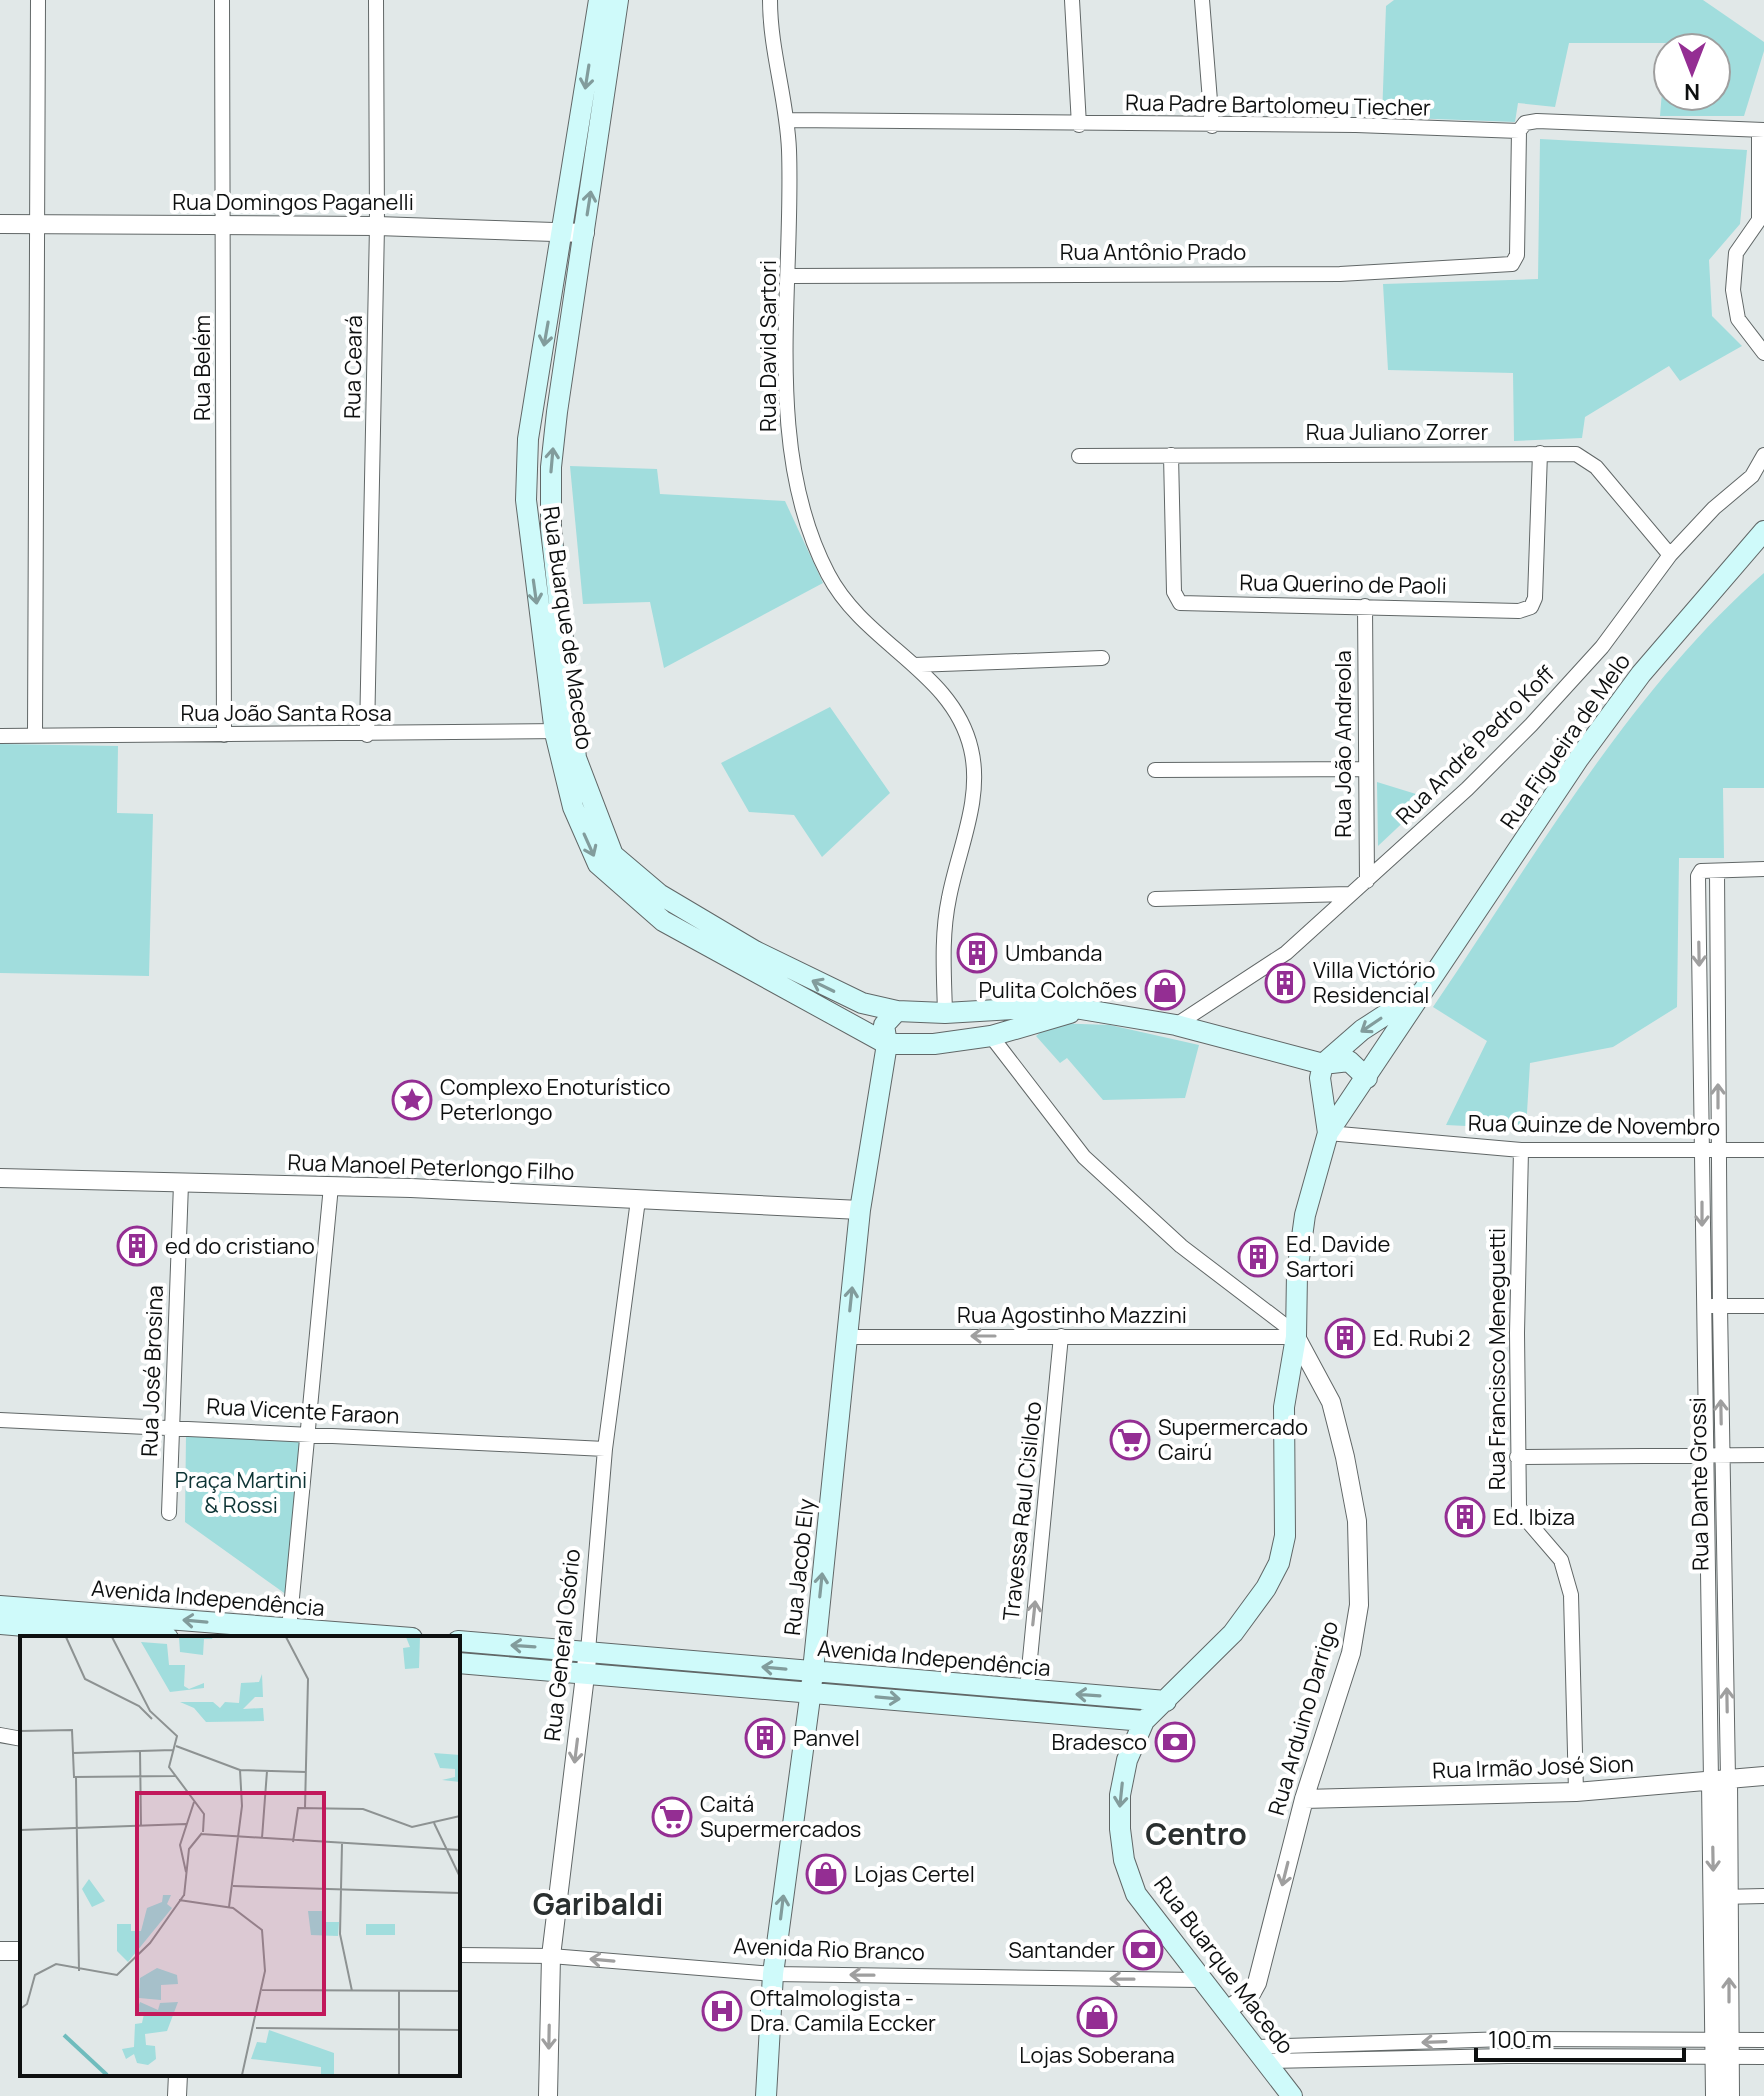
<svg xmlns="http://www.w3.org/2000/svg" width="1764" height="2096" font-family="Manrope,sans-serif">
<rect width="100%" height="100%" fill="#e1e8e8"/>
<path fill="#a1dddd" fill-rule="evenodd" d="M 1394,0 L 1703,0 L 1764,42 L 1764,51 L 1744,116 L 1660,116 L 1666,43 L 1569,43 L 1555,107 L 1518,103 L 1515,122 L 1382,117 L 1386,6 ZM 1668,48 L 1716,48 L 1716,96 L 1668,96 Z
M 1540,139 L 1747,150 L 1740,224 L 1709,260 L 1712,316 L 1742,346 L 1680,381 L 1669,366 L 1585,417 L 1582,438 L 1514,441 L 1513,373 L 1388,370 L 1383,284 L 1538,279 Z
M 570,466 L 657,469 L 660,494 L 785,501 L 823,583 L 664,668 L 650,602 L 583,604 Z
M 1764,573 L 1764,788 L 1723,788 L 1724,858 L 1679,858 L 1677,1007 L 1613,1047 L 1530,1063 L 1526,1129 L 1446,1125 L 1487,1041 L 1433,1007 C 1532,861 1630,690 1764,573 Z
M 830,707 L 890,793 L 822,857 L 794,815 L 749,812 L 721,763 Z
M 0,744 L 118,746 L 117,813 L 153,814 L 149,976 L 0,973 Z
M 1377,782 L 1429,798 L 1378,846 Z
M 1052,1023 L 1110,1025 L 1199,1045 L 1185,1098 L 1103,1100 L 1067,1058 L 1060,1063 L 1036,1036 Z
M 186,1434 L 302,1439 L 287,1595 L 185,1522 Z"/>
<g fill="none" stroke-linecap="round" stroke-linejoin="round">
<defs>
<path id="minor" d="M 222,0 L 224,735
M 770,0 C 770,51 787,99 789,150 C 794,287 762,448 828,574 C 865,645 953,671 971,749 C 983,799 958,850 949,898 C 941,936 944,974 945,1013
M 1072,0 L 1079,125
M 1202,0 L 1212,126
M 788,120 L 1356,125 L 1519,131 L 1525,123 L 1537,121 L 1764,130
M 1759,130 L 1759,220 L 1736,253 L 1733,290 L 1738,319 L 1764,353
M 789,276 L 1340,274 L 1512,264 L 1517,255 L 1519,131
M 1171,455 L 1174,592 L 1180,603 L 1519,611 L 1531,607 L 1535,598 L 1540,453
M 1079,456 L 1576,454 L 1596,467 L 1670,555
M 1365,606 L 1367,881
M 914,665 L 1102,658
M 367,735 L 377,226 L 376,0
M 0,736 L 563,731
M 35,736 L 38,0
M 1155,770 L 1364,769
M 1717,871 L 1720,1306 L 1728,1778
M 1155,899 L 1349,894
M 1176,1025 L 1286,953 L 1467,789 L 1531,725 L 1602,647 L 1670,555 L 1714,508 L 1752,476 L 1764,455
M 991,1036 L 1084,1157 L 1181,1246 L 1295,1333
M 1328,1133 L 1521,1150 L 1764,1150
M 1521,1150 L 1517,1333 L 1519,1506 L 1524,1517 L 1561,1560 L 1571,1595 L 1576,1792
M 1712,1306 L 1764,1306
M 848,1337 L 1296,1337
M 0,1420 L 605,1449
M 1517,1457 L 1764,1455
M 169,1513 L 181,1184
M 289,1629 L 331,1186
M 588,1651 L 605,1449 L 638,1200
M 1027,1690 L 1061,1336
M 0,1735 L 22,1739
M 1711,1781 L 1698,876 L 1701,871 L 1764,869
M 1720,1897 L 1764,1896
M 458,1955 L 551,1956 L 773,1974 L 1200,1980
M 1257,2047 L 1507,2039 L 1764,2040
M 1268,2061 L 1507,2056 L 1764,2057"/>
<path id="tertiary" d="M 0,224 L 377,226 L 585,233
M 0,1178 L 411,1188 L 860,1210
M 1728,1778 L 1730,2096
M 1711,1781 L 1715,2096
M 1304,1799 L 1576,1792 L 1764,1776
M 0,1951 L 22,1951
M 1228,2009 L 1251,1994 L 1257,1983 L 1304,1799 L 1351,1653 L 1359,1605 L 1357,1521 L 1345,1457 L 1331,1402 L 1296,1337
M 177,2096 L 178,2074
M 548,2096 L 551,1956 L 588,1651"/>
<path id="secondary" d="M 599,0 L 528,439 L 526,500 L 555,733 L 573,807 L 598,864 L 663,921 L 887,1044 L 934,1044 L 991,1036 L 1070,1013
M 618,0 L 557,412 L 551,467 L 551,529 L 576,758 L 613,855 L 659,894 L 755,951 L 862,1003 L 897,1011 L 945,1013 L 1063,1006 L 1176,1025 L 1323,1064 L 1349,1061 L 1367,1078
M 1323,1064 L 1362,1030 L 1416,995
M 1323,1064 L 1320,1078 L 1328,1133
M 0,1606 L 412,1638
M 0,1624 L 168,1638
M 458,1641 L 1166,1701
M 458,1663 L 1144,1721
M 766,2096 L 773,1974 L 811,1690 L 860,1210 L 887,1044 L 884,1025 L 897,1011
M 1292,2096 L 1136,1894 L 1124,1860 L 1120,1829 L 1120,1795 L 1127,1760 L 1144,1721 L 1233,1633 L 1266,1588 L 1279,1563 L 1285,1536 L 1284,1407 L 1296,1337 L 1297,1273 L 1305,1215 L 1328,1133 L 1579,758 L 1641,674 L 1764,531"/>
</defs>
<use href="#minor" stroke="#616767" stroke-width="16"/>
<use href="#tertiary" stroke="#616767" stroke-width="20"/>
<use href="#secondary" stroke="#616767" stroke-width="22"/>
<use href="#minor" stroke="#fff" stroke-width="14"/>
<use href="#tertiary" stroke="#fff" stroke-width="18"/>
<use href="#secondary" stroke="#cffafa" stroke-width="20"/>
</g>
<defs><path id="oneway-shaft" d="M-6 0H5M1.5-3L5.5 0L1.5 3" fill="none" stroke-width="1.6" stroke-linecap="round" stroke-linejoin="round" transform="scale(2)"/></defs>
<g stroke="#829c9c">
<use href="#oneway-shaft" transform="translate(587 77) rotate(99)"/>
<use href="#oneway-shaft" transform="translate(589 203) rotate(-81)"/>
<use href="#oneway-shaft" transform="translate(546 334) rotate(100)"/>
<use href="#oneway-shaft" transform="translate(552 460) rotate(-85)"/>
<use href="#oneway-shaft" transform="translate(535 592) rotate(82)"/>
<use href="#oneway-shaft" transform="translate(589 845) rotate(66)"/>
<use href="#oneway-shaft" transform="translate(823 986) rotate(-154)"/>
<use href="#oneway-shaft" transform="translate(1371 1025) rotate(146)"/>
<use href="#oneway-shaft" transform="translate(851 1299) rotate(-84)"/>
<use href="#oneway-shaft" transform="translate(821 1585) rotate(-84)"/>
<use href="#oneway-shaft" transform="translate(195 1621) rotate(-175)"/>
<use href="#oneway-shaft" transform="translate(523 1646) rotate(-176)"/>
<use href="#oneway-shaft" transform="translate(774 1668) rotate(-175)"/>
<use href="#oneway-shaft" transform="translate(1088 1695) rotate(-176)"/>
<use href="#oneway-shaft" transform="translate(888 1698) rotate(5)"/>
<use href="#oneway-shaft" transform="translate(1121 1795) rotate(96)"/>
<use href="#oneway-shaft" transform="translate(782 1907) rotate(-83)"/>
</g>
<g stroke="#9f9f9f">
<use href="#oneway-shaft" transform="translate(1699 954) rotate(89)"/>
<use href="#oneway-shaft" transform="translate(1718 1096) rotate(-90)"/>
<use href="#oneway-shaft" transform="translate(1702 1214) rotate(90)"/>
<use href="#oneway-shaft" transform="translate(983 1336) rotate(180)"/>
<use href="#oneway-shaft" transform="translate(1721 1412) rotate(-91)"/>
<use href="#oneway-shaft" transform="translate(1034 1613) rotate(-84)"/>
<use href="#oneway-shaft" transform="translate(1727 1700) rotate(-91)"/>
<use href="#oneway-shaft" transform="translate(576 1751) rotate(97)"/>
<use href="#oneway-shaft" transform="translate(1713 1859) rotate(89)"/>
<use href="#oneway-shaft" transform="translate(1285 1874) rotate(104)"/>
<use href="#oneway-shaft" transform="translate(602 1960) rotate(-175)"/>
<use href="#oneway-shaft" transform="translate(862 1975) rotate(-179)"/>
<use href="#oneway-shaft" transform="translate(1122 1979) rotate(-179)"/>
<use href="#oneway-shaft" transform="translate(1729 1990) rotate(-90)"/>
<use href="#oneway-shaft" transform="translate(549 2037) rotate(91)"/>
<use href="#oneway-shaft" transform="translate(1434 2042) rotate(178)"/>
</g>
<defs>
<symbol id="building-ring" viewBox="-11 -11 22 22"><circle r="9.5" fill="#fff" stroke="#942e93" stroke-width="1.5"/><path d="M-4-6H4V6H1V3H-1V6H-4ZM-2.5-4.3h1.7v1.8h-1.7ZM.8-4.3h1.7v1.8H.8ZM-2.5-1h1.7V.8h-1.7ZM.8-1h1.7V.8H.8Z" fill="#942e93"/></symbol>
<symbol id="shop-ring" viewBox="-11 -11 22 22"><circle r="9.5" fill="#fff" stroke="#942e93" stroke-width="1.5"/><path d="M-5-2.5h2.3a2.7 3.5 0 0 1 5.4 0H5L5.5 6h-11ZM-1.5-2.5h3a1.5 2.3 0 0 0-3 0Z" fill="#942e93"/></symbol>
<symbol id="sight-ring" viewBox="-11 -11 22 22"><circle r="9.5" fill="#fff" stroke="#942e93" stroke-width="1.5"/><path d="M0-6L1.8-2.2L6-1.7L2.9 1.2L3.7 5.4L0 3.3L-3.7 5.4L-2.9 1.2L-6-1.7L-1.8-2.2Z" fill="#942e93"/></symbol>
<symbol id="supermarket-ring" viewBox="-11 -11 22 22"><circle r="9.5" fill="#fff" stroke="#942e93" stroke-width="1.5"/><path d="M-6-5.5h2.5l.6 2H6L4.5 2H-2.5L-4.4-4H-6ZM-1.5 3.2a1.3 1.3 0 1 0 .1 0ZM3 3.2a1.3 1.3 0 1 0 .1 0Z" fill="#942e93"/></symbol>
<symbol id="bank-ring" viewBox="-11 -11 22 22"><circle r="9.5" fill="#fff" stroke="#942e93" stroke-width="1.5"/><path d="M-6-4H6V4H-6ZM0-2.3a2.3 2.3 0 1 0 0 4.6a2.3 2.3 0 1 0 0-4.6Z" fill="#942e93"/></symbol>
<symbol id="hospital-ring" viewBox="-11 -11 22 22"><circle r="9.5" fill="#fff" stroke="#942e93" stroke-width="1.5"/><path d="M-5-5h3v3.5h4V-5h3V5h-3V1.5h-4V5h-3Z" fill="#942e93"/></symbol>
</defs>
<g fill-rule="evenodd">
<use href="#building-ring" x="955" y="931" width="44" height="44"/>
<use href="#building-ring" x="1263" y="961" width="44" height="44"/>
<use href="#shop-ring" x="1143" y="968" width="44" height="44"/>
<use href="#sight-ring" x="390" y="1078" width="44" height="44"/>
<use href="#building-ring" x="115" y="1224" width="44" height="44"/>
<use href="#building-ring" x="1236" y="1235" width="44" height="44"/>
<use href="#building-ring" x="1323" y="1316" width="44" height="44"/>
<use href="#supermarket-ring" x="1108" y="1418" width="44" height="44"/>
<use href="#building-ring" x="1443" y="1495" width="44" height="44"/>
<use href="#building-ring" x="743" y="1716" width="44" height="44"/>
<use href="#bank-ring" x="1153" y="1720" width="44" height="44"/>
<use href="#supermarket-ring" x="650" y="1795" width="44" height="44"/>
<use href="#shop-ring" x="804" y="1852" width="44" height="44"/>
<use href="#bank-ring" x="1121" y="1928" width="44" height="44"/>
<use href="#hospital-ring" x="700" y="1989" width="44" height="44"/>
<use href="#shop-ring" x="1075" y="1995" width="44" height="44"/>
</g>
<g text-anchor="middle" stroke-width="8" stroke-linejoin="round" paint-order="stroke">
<g font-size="22" fill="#0e1010" stroke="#fff">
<text transform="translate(1278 105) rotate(1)" y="8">Rua Padre Bartolomeu Tiecher</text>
<text x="293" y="210">Rua Domingos Paganelli</text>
<text x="1153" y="260">Rua Antônio Prado</text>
<text transform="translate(768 346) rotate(-90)" y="8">Rua David Sartori</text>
<text transform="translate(353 367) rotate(-89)" y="8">Rua Ceará</text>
<text transform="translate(202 368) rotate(-90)" y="8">Rua Belém</text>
<text x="1397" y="440">Rua Juliano Zorrer</text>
<text transform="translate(1343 584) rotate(1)" y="8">Rua Querino de Paoli</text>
<text transform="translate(568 628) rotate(82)" y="8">Rua Buarque de Macedo</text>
<text x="286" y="721">Rua João Santa Rosa</text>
<text transform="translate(1565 741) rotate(-55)" y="8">Rua Figueira de Melo</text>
<text transform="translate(1343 744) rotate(-90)" y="8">Rua João Andreola</text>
<text transform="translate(1475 745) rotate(-45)" y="8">Rua André Pedro Koff</text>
<text transform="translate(1594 1125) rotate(1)" y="8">Rua Quinze de Novembro</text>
<text transform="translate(431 1167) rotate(2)" y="8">Rua Manoel Peterlongo Filho</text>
<text x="1072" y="1323">Rua Agostinho Mazzini</text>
<text transform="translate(1497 1359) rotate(-90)" y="8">Rua Francisco Meneguetti</text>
<text transform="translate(152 1371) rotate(-88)" y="8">Rua José Brosina</text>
<text transform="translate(303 1411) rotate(3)" y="8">Rua Vicente Faraon</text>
<text transform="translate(1699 1484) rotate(-91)" y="8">Rua Dante Grossi</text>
<text transform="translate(1022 1511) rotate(-84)" y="8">Travessa Raul Cisiloto</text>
<text transform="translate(799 1567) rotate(-84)" y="8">Rua Jacob Ely</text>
<text transform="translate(208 1598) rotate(5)" y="8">Avenida Independência</text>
<text transform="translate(562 1645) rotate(-84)" y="8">Rua General Osório</text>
<text transform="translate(934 1658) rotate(5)" y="8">Avenida Independência</text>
<text transform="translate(1303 1718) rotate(-74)" y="8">Rua Arduino Darrigo</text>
<text transform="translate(1533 1767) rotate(-2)" y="8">Rua Irmão José Sion</text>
<text transform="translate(829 1949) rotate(2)" y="8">Avenida Rio Branco</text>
<text transform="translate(1224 1965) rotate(53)" y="8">Rua Buarque Macedo</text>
</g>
<g font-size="22" fill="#0e1010" stroke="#fff" text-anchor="start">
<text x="1005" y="961">Umbanda</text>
<text x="1313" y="978">Villa Victório<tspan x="1313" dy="25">Residencial</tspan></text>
<text x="1137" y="998" text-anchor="end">Pulita Colchões</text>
<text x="440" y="1095">Complexo Enoturístico<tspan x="440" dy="25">Peterlongo</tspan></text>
<text x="1286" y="1252">Ed. Davide<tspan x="1286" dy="25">Sartori</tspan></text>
<text x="165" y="1254">ed do cristiano</text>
<text x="1373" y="1346">Ed. Rubi 2</text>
<text x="1158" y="1435">Supermercado<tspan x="1158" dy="25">Cairú</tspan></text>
<text x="1493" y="1525">Ed. Ibiza</text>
<text x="793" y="1746">Panvel</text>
<text x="1147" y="1750" text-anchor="end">Bradesco</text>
<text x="700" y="1812">Caitá<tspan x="700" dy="25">Supermercados</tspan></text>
<text x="854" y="1882">Lojas Certel</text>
<text x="1115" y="1958" text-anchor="end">Santander</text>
<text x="750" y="2006">Oftalmologista -<tspan x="750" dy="25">Dra. Camila Eccker</tspan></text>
<text x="1097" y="2063" text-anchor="middle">Lojas Soberana</text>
</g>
<g font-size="22" fill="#0c3334" stroke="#fff">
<text x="241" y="1488">Praça Martini<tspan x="241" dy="25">&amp; Rossi</tspan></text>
</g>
<g font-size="30" font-weight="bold" fill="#2a2f2f" stroke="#fff">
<text x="1196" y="1845">Centro</text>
<text x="598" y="1915">Garibaldi</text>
</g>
</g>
<g transform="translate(20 1636)">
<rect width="440" height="440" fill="#e1e8e8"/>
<path d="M 159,1 L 193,1 L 192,3 L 184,3 L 183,19 L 160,16 ZM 386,1 L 400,1 L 399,32 L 385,33 L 383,12 L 390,11 ZM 121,6 L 147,8 L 149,29 L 165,29 L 164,50 L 169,53 L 184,47 L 184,52 L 150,56 ZM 242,38 L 243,61 L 235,61 L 223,73 L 243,72 L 244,85 L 186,86 L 174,72 L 160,66 L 193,66 L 200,72 L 205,66 L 219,67 L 221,47 L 239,46 ZM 414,117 L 440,119 L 440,146 L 422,144 L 435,141 L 435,133 L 420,132 ZM 69,243 L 85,265 L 72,271 L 62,253 ZM 143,259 L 151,259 L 147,268 L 152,272 L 108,326 L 97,315 L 97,288 L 111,288 L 111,295 L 121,295 L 127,272 L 142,266 ZM 288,275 L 305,275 L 305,286 L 319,286 L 318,300 L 291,299 ZM 346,288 L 375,288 L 375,299 L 346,299 ZM 137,332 L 157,339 L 158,348 L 141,349 L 141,364 L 119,362 L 120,342 ZM 120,366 L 138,374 L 140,367 L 158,366 L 147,395 L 125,398 L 126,409 L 135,410 L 136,423 L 128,429 L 117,427 L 114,418 L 106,423 L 102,413 L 114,411 L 115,388 L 122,387 L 124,378 L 117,374 ZM 249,394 L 314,417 L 314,439 L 301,439 L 301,431 L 231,423 L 237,406 L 246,407 Z" fill="#a1dddd"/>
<path fill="none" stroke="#6fbcbd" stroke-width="4" d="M 44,399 L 87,439"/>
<path fill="none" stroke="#8d9292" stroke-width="2" d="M 46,1 L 65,43 L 119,70 L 132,83M 92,1 L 130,75 L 157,100 L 149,131 L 184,178 L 183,196M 266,1 L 288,43 L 285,172M 0,95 L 52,94 L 54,141 L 155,140M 156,110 L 220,134 L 222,170 L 209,271M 120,115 L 121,190M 53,117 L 153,114M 220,134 L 286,136M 56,141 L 59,335M 414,187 L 440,241M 0,194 L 166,188M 181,198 L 440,214M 242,202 L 247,135M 273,206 L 278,172 L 343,173 L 392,191 L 440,180M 322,208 L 320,298 L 332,355M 166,236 L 160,209 L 174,166M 213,250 L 440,257M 164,260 L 169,213 L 182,197M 159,264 L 213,272 L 242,294 L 245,335 L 222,439M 242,354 L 440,355M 0,373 L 7,368 L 15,339 L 36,328 L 97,339 L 130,307 L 164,259M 236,392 L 440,394M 379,439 L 379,355"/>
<path fill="#c2185b" fill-opacity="0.15" stroke="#c2185b" stroke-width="4" d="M 117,157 L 304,157 L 304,378 L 117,378 Z"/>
<rect width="440" height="440" fill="none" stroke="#0e1010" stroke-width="4"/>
</g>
<g transform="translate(1692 72) rotate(180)"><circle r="38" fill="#ffffff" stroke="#9f9f9f" stroke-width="2"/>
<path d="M0-6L14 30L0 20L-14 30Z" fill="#942e93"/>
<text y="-12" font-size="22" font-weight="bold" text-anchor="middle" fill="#0e1010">N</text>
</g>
<path d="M1476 2048v12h208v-12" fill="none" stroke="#0e1010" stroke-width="4"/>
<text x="1488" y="2048" font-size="24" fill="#0e1010" stroke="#ffffff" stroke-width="6" paint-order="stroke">100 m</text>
</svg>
